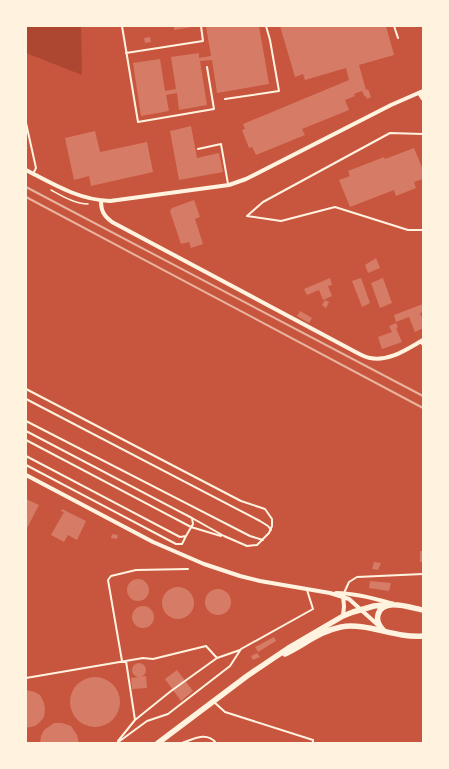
<svg xmlns="http://www.w3.org/2000/svg" width="449" height="769" font-family="'Source Serif 4',serif">
<rect width="100%" height="100%" fill="#c8553d"/>
<path fill="#ae4732" d="M 26,26 L 81,26 L 82,75 L 26,53 Z"/>
<path fill="#d67c66" d="M 174,26 L 192,26 L 192,27 L 174,30 Z
M 206,26 L 259,26 L 269,84 L 217,93 L 212,60 L 200,61 L 207,105 L 179,110 L 177,93 L 166,95 L 169,111 L 141,116 L 133,63 L 160,59 L 165,91 L 176,89 L 171,57 L 199,53 L 199,58 L 211,56 Z
M 280,26 L 386,26 L 394,55 L 359,65 L 366,90 L 368,89 L 371,97 L 367,99 L 366,96 L 365,97 L 362,91 L 354,94 L 355,96 L 345,100 L 349,110 L 302,129 L 305,135 L 256,155 L 252,147 L 249,148 L 242,130 L 245,129 L 243,124 L 349,80 L 346,68 L 305,80 L 303,74 L 295,77 Z
M 150,37 L 151,42 L 145,43 L 144,38 Z
M 191,126 L 197,158 L 219,153 L 223,172 L 179,180 L 170,131 Z
M 95,131 L 100,152 L 147,142 L 153,172 L 91,186 L 89,176 L 74,180 L 65,138 Z
M 414,148 L 423,170 L 423,179 L 414,182 L 416,188 L 396,196 L 394,190 L 350,207 L 339,180 L 350,176 L 348,171 L 384,157 L 385,159 Z
M 194,200 L 200,217 L 195,219 L 203,244 L 191,248 L 189,242 L 181,244 L 170,211 L 172,208 Z
M 376,258 L 380,268 L 368,273 L 365,265 Z
M 330,278 L 332,285 L 328,286 L 332,296 L 323,300 L 319,290 L 307,295 L 304,289 Z
M 361,278 L 370,303 L 362,307 L 352,281 Z
M 383,278 L 392,303 L 380,308 L 371,283 Z
M 325,300 L 329,302 L 326,308 L 322,305 Z
M 423,304 L 423,312 L 420,313 L 423,320 L 423,328 L 415,332 L 409,317 L 396,322 L 394,315 Z
M 300,311 L 312,318 L 309,323 L 297,316 Z
M 396,323 L 398,327 L 396,328 L 402,342 L 382,349 L 378,337 L 392,332 L 389,326 Z
M 26,499 L 39,505 L 26,530 Z
M 62,509 L 86,521 L 77,540 L 68,535 L 64,542 L 51,535 L 64,512 L 61,511 Z
M 112,534 L 118,535 L 117,539 L 111,538 Z
M 420,551 L 423,551 L 423,562 L 420,562 Z
M 374,562 L 381,563 L 378,570 L 372,569 Z
M127 590a11 11 0 1 1 22 0a11 11 0 1 1-22 0Z
M 370,581 L 391,583 L 389,591 L 369,588 Z
M162 603a16 16 0 1 1 32 0a16 16 0 1 1-32 0Z
M205 602a13 13 0 1 1 26 0a13 13 0 1 1-26 0Z
M132 617a11 11 0 1 1 22 0a11 11 0 1 1-22 0Z
M 274,637 L 276,641 L 258,652 L 255,647 Z
M 257,653 L 260,657 L 253,660 L 251,656 Z
M132 670a7 7 0 1 1 14 0a7 7 0 1 1-14 0Z
M 177,670 L 193,691 L 181,701 L 165,679 Z
M 146,676 L 147,688 L 132,689 L 131,678 Z
M70 702a25 25 0 1 1 50 0a25 25 0 1 1-50 0Z
M 26,690 L 35,692 L 40,695 L 44,703 L 45,709 L 44,717 L 40,722 L 35,726 L 26,728 Z
M 54,723 L 62,723 L 71,726 L 77,735 L 79,743 L 40,743 L 41,736 L 44,730 Z"/>
<g fill="none" stroke-linecap="round" stroke-linejoin="round">
<path stroke="#fff3e0" stroke-width="1.5" d="M 51,190 C 62,196 75,204 88,204"/>
<path stroke="#fff3e0" stroke-width="2" d="M 122,26 L 138,122 L 214,109 L 207,67
M 394,26 L 398,38
M 126,53 L 203,41 L 201,26
M 225,99 L 279,91 L 270,40 L 266,26
M 26,123 L 36,168 L 33,174
M 423,134 L 390,133 L 263,202 L 247,216 L 281,221 L 335,207 L 408,230 L 423,230
M 198,149 L 221,144 L 228,184
M 420,342 L 423,345
M 26,389 L 241,501 L 265,509 L 272,519 L 272,526 L 269,533 L 257,545 L 247,546 L 224,536 L 192,518
M 26,399 L 260,521 L 268,526 L 271,530
M 26,421 L 250,536 L 263,540
M 26,431 L 192,518 L 193,524 L 186,536 L 180,537 L 26,456
M 26,440 L 191,527 L 221,536
M 26,465 L 176,544 L 182,544 L 186,536
M 344,593 L 349,582 L 357,577 L 423,574
M 122,661 L 108,580 L 111,576 L 136,570 L 188,569
M 126,661 L 135,720
M 26,678 L 143,658 L 153,659 L 206,646 L 217,658
M 214,702 L 225,712 L 313,740 L 313,743
M 118,741 L 135,720 L 171,691 L 217,658 L 240,650
M 117,743 L 147,721 L 168,714 L 230,666 L 241,649 L 313,609 L 307,590
M 182,743 C 193,739 207,731 216,743"/>
<path stroke="#fff3e0" stroke-width="4" d="M 419,93 L 423,99
M 26,170 C 53,184 79,200 110,201 L 229,185 L 246,179 L 391,105 L 423,91
M 101,201 C 101,211 104,216 112,222 L 350,349 C 356,352 364,357 370,358 C 389,362 407,349 423,340
M 26,475 L 153,542 L 204,564 L 240,576 L 260,581 L 330,593 L 349,599 L 379,626
M 336,593 C 354,593 373,598 390,603
M 343,616 L 344,606 L 343,596"/>
<path stroke="#fff3e0" stroke-width="5.5" d="M 384,631 C 380,627 376,622 378,615 C 382,597 411,608 423,610
M 285,654 C 304,645 320,631 341,627 C 366,622 397,639 423,636
M 158,743 L 247,676 L 290,647 L 343,616 L 353,612 L 374,606 L 392,604"/>
<path stroke="#e9b49f" stroke-width="2" d="M 26,187 L 423,396
M 26,197 L 423,408"/>
</g>
<rect width="449" height="769" fill="none" stroke="#fff3e0" stroke-width="54"/>
</svg>
